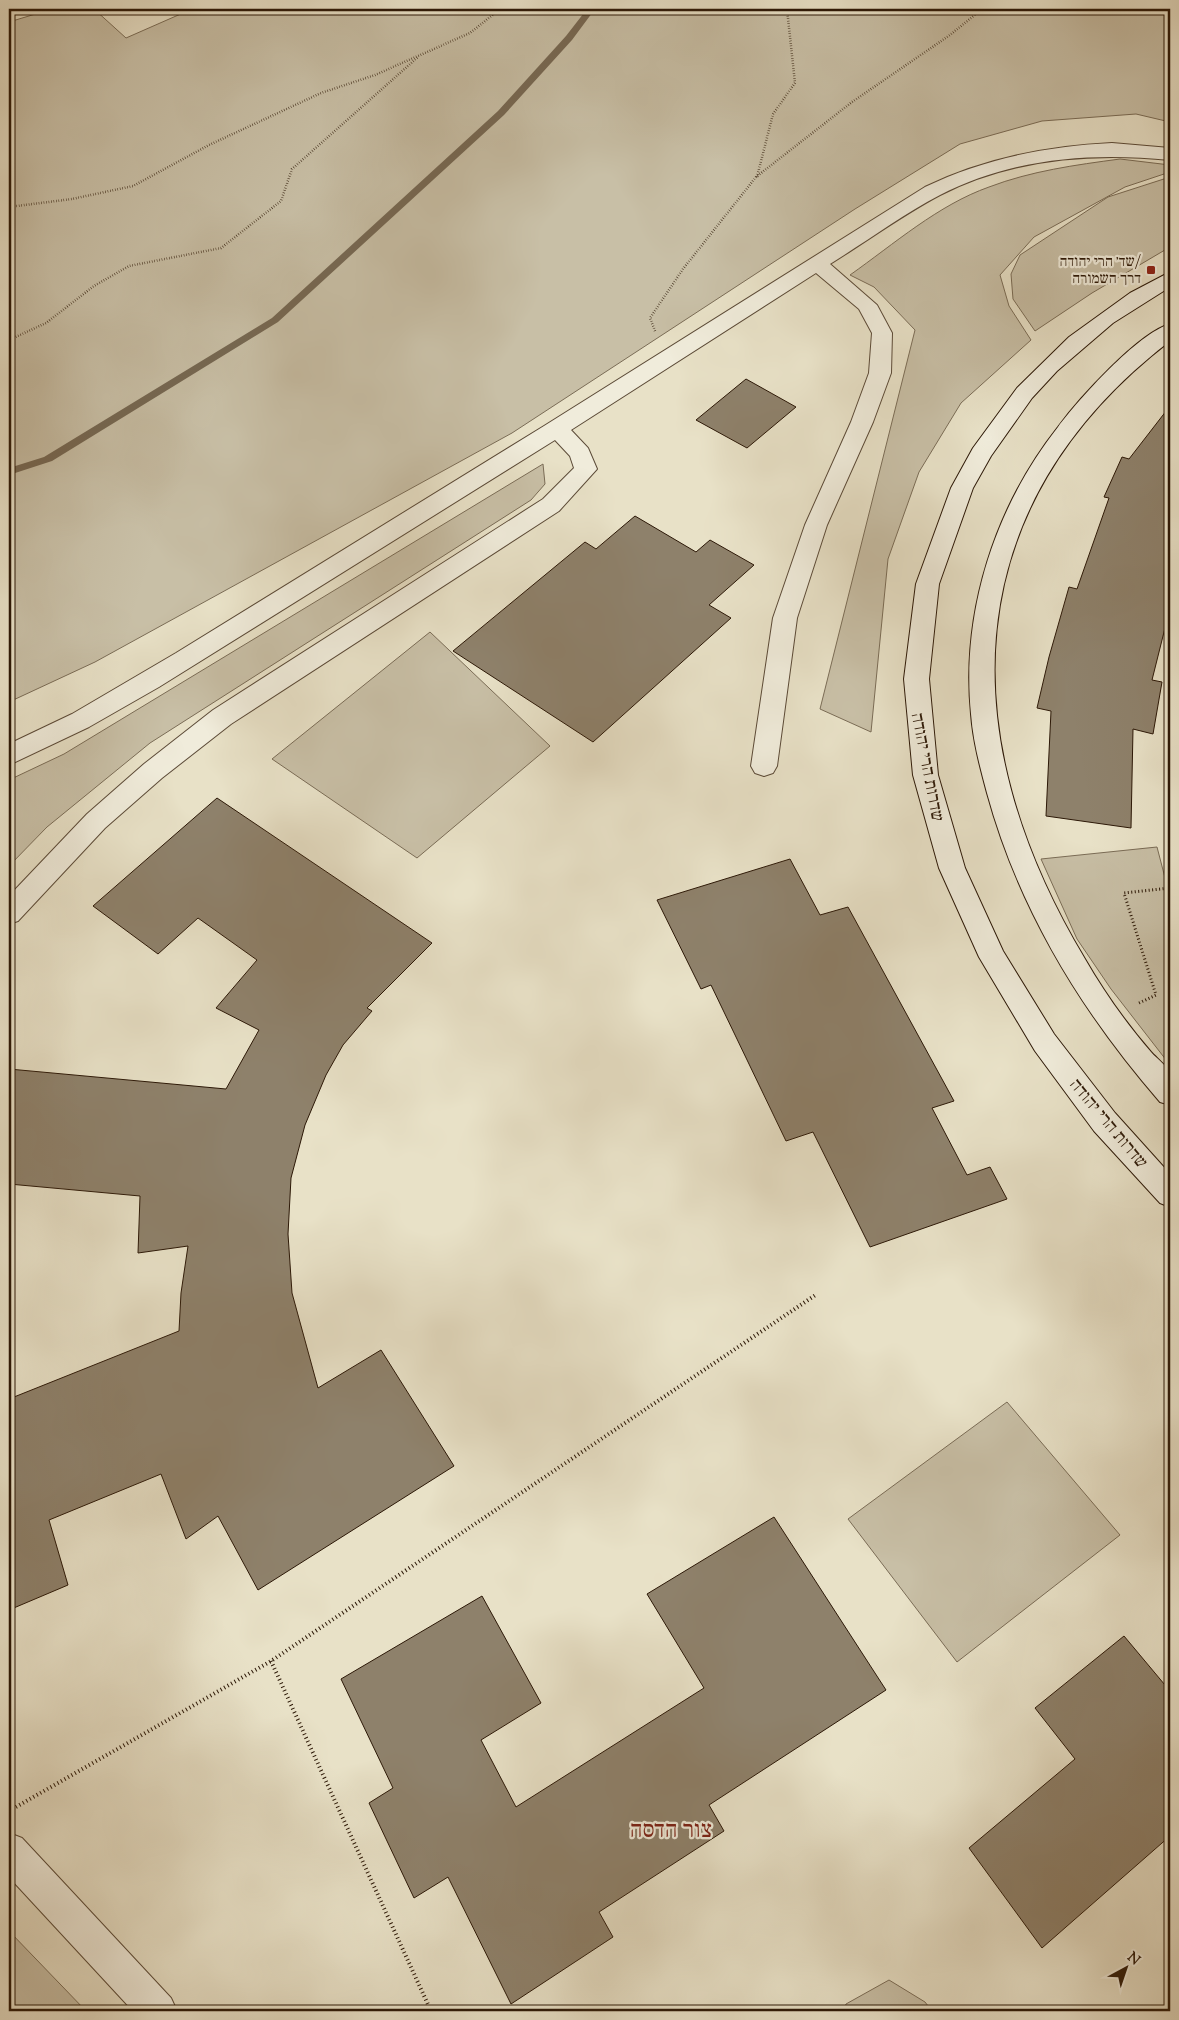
<svg xmlns="http://www.w3.org/2000/svg" width="1179" height="2020" font-family="'Sorts Mill Goudy','Frank Ruhl Libre',serif">
<rect width="100%" height="100%" fill="#e8e1c7"/>
<filter id="stains"><feTurbulence type="fractalNoise" baseFrequency=".004" numOctaves="4"/><feColorMatrix values="0 0 0 0 .2 0 0 0 0 .09 0 0 0 0 .02 0 0 0 .5 -.17"/></filter>
<radialGradient id="worn" r=".72"><stop offset=".6" stop-color="#630" stop-opacity="0"/><stop offset="1" stop-color="#630" stop-opacity=".3"/></radialGradient>
<path fill="#c8bfa6" stroke="#7a6c56" d="M 52,9 L 94,9 L 126,38 L 192,9 L 1170,9 L 1170,122 L 1136,114 L 1042,121 L 960,144 L 855,209 L 512,433 L 95,662 L 9,702 L 9,22 Z
M 1120,159 L 1170,165 L 1170,172 L 1125,187 L 1034,237 L 1000,275 L 1009,306 L 1031,340 L 961,403 L 919,472 L 888,559 L 871,732 L 820,709 L 915,330 L 874,287 L 850,275 C 894,244 938,205 989,187 C 1031,171 1075,165 1120,159 Z
M 1170,177 L 1170,247 L 1092,293 L 1035,331 L 1013,299 L 1011,274 L 1020,255 L 1108,197 Z
M 543,464 L 545,484 L 531,500 L 150,743 L 47,827 L 9,866 L 9,780 L 64,754 Z
M 430,632 L 550,746 L 417,858 L 272,759 Z
M 1157,847 L 1170,897 L 1170,1065 L 1111,989 L 1077,939 L 1041,859 Z
M 1007,1402 L 1120,1535 L 957,1662 L 848,1519 Z
M 9,1931 L 86,2011 L 9,2011 Z
M 889,1980 L 925,2002 L 932,2011 L 843,2011 L 846,2004 Z"/>
<g fill="none" stroke-linecap="round" stroke-linejoin="round">
<path fill="#766853" fill-rule="evenodd" d="M 587,9 L 595,9 L 572,40 L 504,115 L 278,322 L 52,461 L 9,475 L 9,468 L 44,457 L 272,318 L 498,111 L 566,36 Z"/>
</g>
<path fill="#8e816b" stroke="#2c1807" d="M 746,379 L 796,407 L 747,448 L 696,420 Z
M 1170,406 L 1170,608 L 1152,680 L 1162,682 L 1153,734 L 1133,729 L 1131,828 L 1046,816 L 1051,711 L 1037,708 L 1049,657 L 1069,587 L 1077,589 L 1109,498 L 1104,497 L 1122,457 L 1129,459 Z
M 635,516 L 696,552 L 710,540 L 754,565 L 709,605 L 731,618 L 593,742 L 453,651 L 585,542 L 596,549 Z
M 217,798 L 432,943 L 367,1008 L 372,1011 L 343,1045 L 326,1075 L 305,1125 L 291,1178 L 288,1234 L 292,1293 L 318,1388 L 381,1350 L 454,1466 L 258,1590 L 218,1516 L 186,1539 L 161,1474 L 49,1520 L 68,1585 L 9,1610 L 9,1399 L 179,1331 L 181,1293 L 188,1246 L 138,1253 L 140,1196 L 9,1184 L 9,1069 L 226,1089 L 259,1030 L 216,1008 L 257,960 L 198,918 L 158,954 L 93,906 Z
M 790,859 L 820,915 L 848,907 L 954,1101 L 932,1108 L 967,1175 L 990,1167 L 1007,1199 L 870,1247 L 813,1132 L 786,1141 L 711,985 L 701,989 L 657,900 Z
M 774,1517 L 886,1690 L 709,1805 L 724,1831 L 599,1912 L 613,1937 L 511,2004 L 448,1877 L 414,1898 L 369,1803 L 393,1788 L 341,1679 L 482,1596 L 541,1703 L 481,1740 L 516,1807 L 704,1688 L 647,1594 Z
M 1124,1636 L 1170,1691 L 1170,1836 L 1042,1948 L 969,1848 L 1075,1759 L 1035,1708 Z"/>
<g fill="none" stroke-linecap="round" stroke-linejoin="round">
<defs>
<path id="street" d="M 1112,143 L 1170,148 L 1170,160 C 1091,152 1012,158 940,195 C 902,215 867,241 830,264 L 877,305 L 892,333 L 891,373 L 873,422 L 827,525 L 797,618 L 777,766 L 773,773 L 764,776 L 755,773 L 751,766 L 773,618 L 805,525 L 851,422 L 869,373 L 872,333 L 859,309 L 816,273 L 571,430 L 588,448 L 597,469 L 559,511 L 231,724 L 162,778 L 105,828 L 18,921 L 9,924 L 9,896 L 87,814 L 144,764 L 213,710 L 543,499 L 574,468 L 570,456 L 555,440 L 159,687 L 89,727 L 9,765 L 9,744 L 72,714 L 176,653 L 544,426 L 925,187 C 983,159 1047,146 1112,143 Z
M 9,1833 L 22,1838 L 171,1998 L 177,2011 L 133,2011 L 9,1877 Z"/>
<path id="secondary" d="M 1170,272 L 1170,287 L 1113,323 L 1057,371 L 1032,398 L 991,456 L 973,488 L 939,584 L 929,679 L 938,775 L 965,868 L 1003,951 L 1054,1034 L 1115,1113 L 1170,1174 L 1170,1207 L 1160,1203 L 1094,1131 L 1035,1051 L 979,957 L 939,868 L 913,775 L 904,679 L 916,584 L 951,488 L 973,448 L 1017,388 L 1069,337 L 1130,293 Z
M 1170,324 L 1170,341 C 954,507 952,738 1085,959 C 1104,992 1126,1023 1151,1052 C 1156,1058 1169,1067 1170,1075 C 1172,1084 1171,1097 1170,1105 L 1160,1102 C 1081,1011 1019,910 987,793 C 980,767 973,741 971,714 C 961,612 995,507 1058,427 C 1078,400 1138,333 1170,324 Z"/>
</defs>
<use href="#street" stroke="#5b4a37" stroke-width="2"/>
<use href="#secondary" stroke="#2c1807" stroke-width="2"/>
<path stroke="#2c1807" stroke-width="2.5" stroke-dasharray="0.5 2" stroke-linecap="butt" d="M 757,177 L 773,114 L 795,83 L 787,9
M 9,207 L 72,199 L 133,186 L 209,145 L 321,93 L 375,75 L 470,33 L 500,9
M 655,331 L 650,318 L 683,269 L 756,177 L 852,102 L 950,35 L 982,9
M 9,340 L 46,323 L 94,286 L 129,266 L 221,248 L 281,201 L 292,169 L 418,57"/>
<path stroke="#2c1807" stroke-width="3" stroke-dasharray="1 2.5" stroke-linecap="butt" d="M 1139,1003 L 1156,995 L 1124,893 L 1170,888"/>
<path stroke="#2c1807" stroke-width="4" stroke-dasharray="1 3" stroke-linecap="butt" d="M 271,1661 L 431,2011
M 9,1811 L 271,1661 L 817,1294"/>
<use href="#street" fill="#f0ecdb" fill-rule="evenodd"/>
<use href="#secondary" fill="#f0ecdb" fill-rule="evenodd"/>
</g>
<rect fill="#8f2418" stroke="#f0ecdb" stroke-width="2" x="1146" y="265" width="10" height="10" rx="2.5"/>
<g text-anchor="middle" stroke-width="4.5" stroke-linejoin="round" paint-order="stroke">
<g font-size="15" fill="#2c1807" stroke="#f0ecdb" text-anchor="end">
<text x="1141" y="266">שד׳ הרי יהודה/<tspan x="1141" dy="17">דרך השמורה</tspan></text>
</g>
<g font-size="18" fill="#2c1807" stroke="#f0ecdb">
<text transform="translate(928 767) rotate(79)" y="6">שדרות הרי יהודה</text>
<text transform="translate(1109 1123) rotate(50)" y="6">שדרות הרי יהודה</text>
</g>
<g font-size="24" fill="#7a1f14" stroke="#f0ecdb">
<text x="671" y="1837">צור הדסה</text>
</g>
</g>
<rect width="1179" height="2020" fill="none" stroke="#e8e1c7" stroke-width="30"/>
<rect x="10" y="10" width="1159" height="2000" fill="none" stroke="#2c1807" stroke-width="2.5"/>
<rect x="15" y="15" width="1149" height="1990" fill="none" stroke="#2c1807"/>
<g transform="translate(1126 1968) rotate(40)" stroke="#f0ecdb" stroke-width="4" paint-order="stroke">
<path d="M0-4L9 19L0 12L-9 19Z" fill="#2c1807"/>
<text y="-8" font-size="14" font-weight="bold" text-anchor="middle" fill="#2c1807">N</text>
</g>
<rect width="100%" height="100%" filter="url(#stains)"/>
<rect width="100%" height="100%" fill="url(#worn)"/>
</svg>
